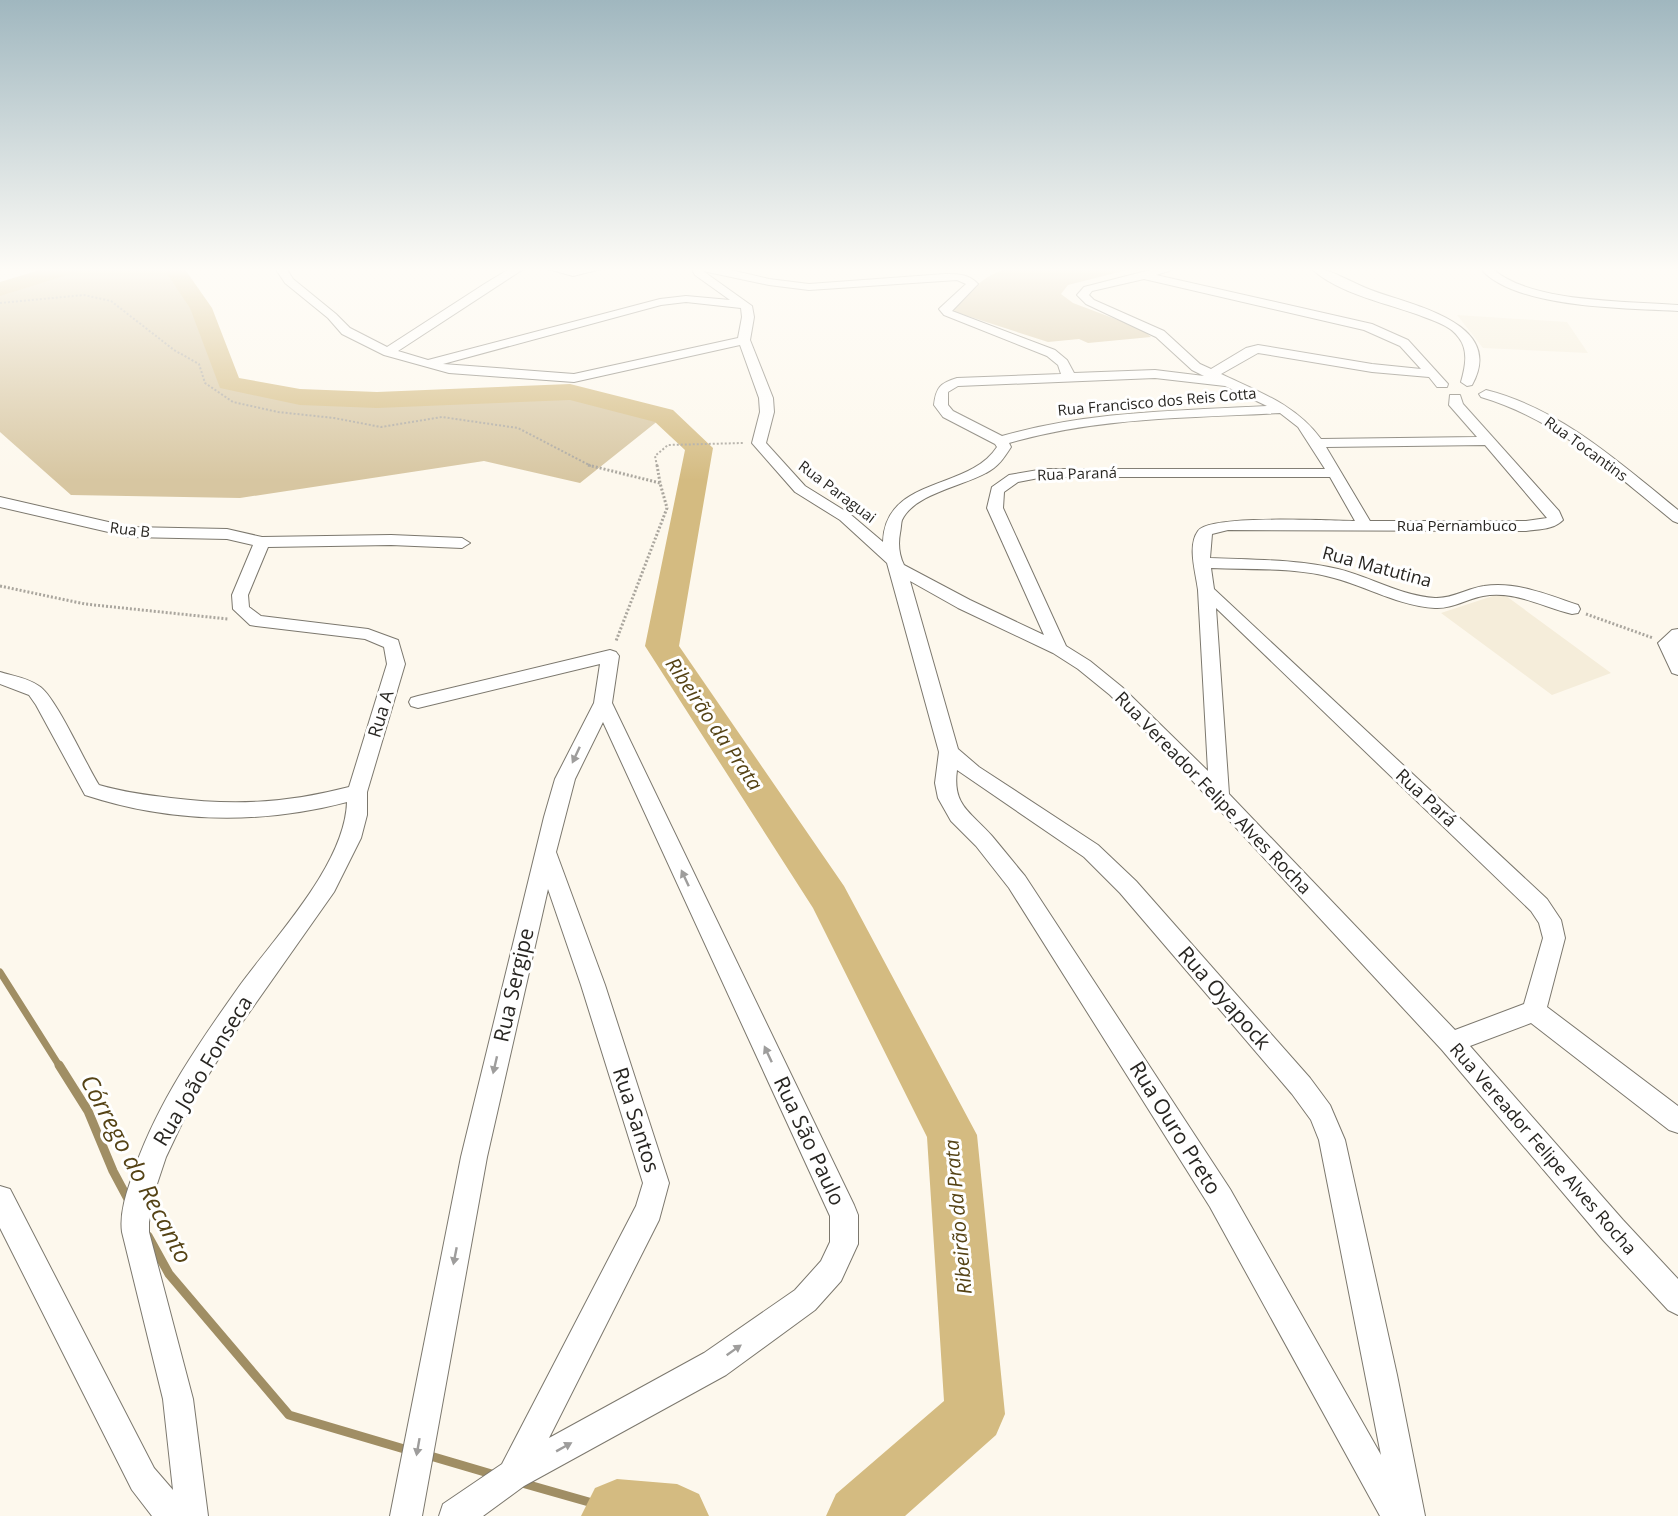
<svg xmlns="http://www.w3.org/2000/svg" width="1678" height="1516" font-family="'Open Sans',sans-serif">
<rect width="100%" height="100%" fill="#fdf8ed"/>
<path fill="#f5edda" d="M 1457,315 L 1567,322 L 1588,353 L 1483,348 Z
M 1502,593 L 1611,673 L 1552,695 L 1441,613 Z"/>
<path fill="#d7c6a1" d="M 70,268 L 173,268 L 201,308 L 229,383 L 300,397 L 377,400 L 570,392 L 664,416 L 580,483 L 484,461 L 240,498 L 71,495 L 0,432 L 0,289 Z
M 1012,268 L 1135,268 L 1068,285 L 1061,294 L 1073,303 L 1142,329 L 1151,337 L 1088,343 L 1079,339 L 1048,342 L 952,311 L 951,306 C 972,291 986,272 1012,268 Z"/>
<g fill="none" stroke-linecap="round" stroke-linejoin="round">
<path stroke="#a08e64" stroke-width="7" d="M 0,972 L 60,1067"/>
<path stroke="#a08e64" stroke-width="9" d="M 59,1065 L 88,1111 L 113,1171 L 129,1201
M 148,1236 L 169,1274 L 289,1415 L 411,1451
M 427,1455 L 495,1475
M 522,1483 L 617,1510"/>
<path fill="#d4bb81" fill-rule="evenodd" d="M 46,268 L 80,268 L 77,272 L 0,296 L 0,282 Z
M 163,268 L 184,268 L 212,308 L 239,378 L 300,389 L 377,392 L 570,384 L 673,410 L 713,448 L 679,646 L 844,886 L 977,1135 L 1005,1414 L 996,1435 L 905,1516 L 826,1516 L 836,1494 L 944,1401 L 927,1137 L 813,908 L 645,646 L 685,450 L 655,422 L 570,400 L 377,408 L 300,405 L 220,388 L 190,308 Z
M 617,1479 L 677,1484 L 699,1494 L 709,1516 L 581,1516 L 595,1488 Z"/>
<defs>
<path id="street" d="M 275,268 L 286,268 L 293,279 L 336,314 L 350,328 L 387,347 L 486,283 L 511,268 L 525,268 L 398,351 L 428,360 L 660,299 L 686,296 L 730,300 L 695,275 L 691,268 L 722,268 L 769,279 L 809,284 L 945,274 C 958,274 969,274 978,284 L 952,311 L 1055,350 L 1067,360 L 1074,373 L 1155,370 L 1204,376 L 1192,370 L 1156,337 L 1086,304 L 1077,295 L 1084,287 L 1158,268 L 1178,268 L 1156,275 L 1372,324 L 1408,340 L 1448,384 L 1447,387 L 1437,387 L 1429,377 L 1372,372 L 1258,353 L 1221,374 C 1259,392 1295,404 1321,439 L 1477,437 L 1449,405 L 1450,395 L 1460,395 L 1463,404 L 1559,511 L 1563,520 C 1553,530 1539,529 1526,531 L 1228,530 L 1212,534 L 1210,558 C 1253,560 1296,559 1338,569 C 1371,577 1401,596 1435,598 C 1452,599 1468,588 1484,586 C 1516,581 1548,595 1578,605 L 1580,609 L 1578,613 L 1572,614 C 1543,607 1514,590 1483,596 C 1467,599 1452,609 1435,608 C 1399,606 1368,587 1334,578 C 1295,567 1252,570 1211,568 L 1214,589 L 1547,899 L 1561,920 L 1565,938 L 1547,1007 L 1678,1106 L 1678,1133 L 1669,1130 L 1531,1023 L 1470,1046 L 1623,1220 L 1678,1279 L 1678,1315 L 1668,1310 L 1603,1240 L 1442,1050 L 1162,748 L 1110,695 L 1078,669 L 1053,653 L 958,608 L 910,581 L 958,749 L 979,767 L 1098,845 L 1136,881 L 1310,1078 L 1330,1105 L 1345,1140 L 1397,1375 L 1425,1516 L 1380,1516 L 1210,1207 L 1009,888 L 976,846 L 951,821 L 938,798 L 935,783 L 939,752 L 887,563 L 840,520 L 795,492 L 752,443 L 760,412 L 759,398 L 740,345 L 574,382 L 449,373 L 384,355 L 342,334 L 328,318 L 285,283 ZM 703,271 L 769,285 L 809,290 L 957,280 L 966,284 L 941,307 L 939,309 L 944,315 L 1047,356 L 1058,365 L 1061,374 L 957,378 C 940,383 936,388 934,405 L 943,417 L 995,444 L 997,447 C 969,491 885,476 883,542 L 850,514 L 805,486 L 766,443 L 774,412 L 773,398 L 750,340 L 754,317 L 752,306 ZM 1144,279 L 1364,330 L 1400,346 L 1421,369 L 1372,364 L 1258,345 L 1246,348 L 1211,369 L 1200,364 L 1164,331 L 1094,300 L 1089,295 L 1092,291 ZM 686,302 L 741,308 L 742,317 L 738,338 L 574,374 L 443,364 L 661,305 ZM 1155,378 L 1225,386 L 1267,406 C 1177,411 1089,411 1002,436 L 953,411 L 948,405 L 948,392 L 958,386 ZM 1280,413 L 1298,427 L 1325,469 L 1044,469 L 1009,475 L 992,487 L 987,508 L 1044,635 L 970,600 L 904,565 C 899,555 898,544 900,533 C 901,529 901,523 902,520 C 914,494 963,486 986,473 C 998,467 1004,458 1011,447 L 1009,443 C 1097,417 1189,418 1280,413 ZM 1485,445 L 1547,518 L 1526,521 L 1370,521 L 1326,447 ZM 1044,477 L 1330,477 L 1355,521 C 1330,521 1210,514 1198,531 C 1187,546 1196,573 1198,590 L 1208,771 L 1122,687 L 1090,661 L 1066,646 L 1003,508 L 1004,492 L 1018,482 ZM 1216,608 L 1531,911 L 1539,923 L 1543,938 L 1524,1004 L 1455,1030 L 1229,794 ZM 957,770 L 1084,857 L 1120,893 L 1292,1094 L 1311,1120 L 1319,1140 L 1381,1455 L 1230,1189 L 1025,876 C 1014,863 1003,849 992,836 C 971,812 952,806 957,770 Z
M 545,268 L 605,268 L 573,276 Z
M 1311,268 C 1331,268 1351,283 1371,290 C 1410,305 1507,322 1472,385 L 1467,386 L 1461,382 C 1465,368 1469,351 1459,338 C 1451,326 1437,322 1424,317 C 1391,304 1337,294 1311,268 Z
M 1480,268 L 1492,268 C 1528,303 1628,301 1678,305 L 1678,311 C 1627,308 1514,309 1480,268 Z
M 1486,390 C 1561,409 1620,463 1678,510 L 1678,523 L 1673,521 C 1614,473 1556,419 1481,397 L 1479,394 Z
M 0,497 L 130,527 L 227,529 L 262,537 L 391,535 L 462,538 L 470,543 L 462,548 L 391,545 L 268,547 L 248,595 L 249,607 L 261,616 L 368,629 L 398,640 L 405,664 L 367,792 L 367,815 L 361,838 L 334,892 L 234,1034 L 194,1098 L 166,1157 L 155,1190 L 149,1222 L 149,1232 L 193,1399 L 208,1516 L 152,1516 L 132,1490 L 0,1228 L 0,1186 L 10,1189 L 154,1468 L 173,1490 L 163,1399 L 122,1232 C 119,1210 129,1186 136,1165 C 159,1101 199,1043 238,988 C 274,938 345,865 347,802 C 260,825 170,823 85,795 L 36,705 L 29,695 L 0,684 L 0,672 C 13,676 28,678 39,686 C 55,695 86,765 99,785 C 123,792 146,795 171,798 C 235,806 287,803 349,787 L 387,664 L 384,647 L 365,639 L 256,626 L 250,625 L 233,609 L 232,595 L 253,545 L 227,539 L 130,537 L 0,507 Z
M 1678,629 L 1678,675 L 1672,673 L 1658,643 L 1672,630 Z
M 610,650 L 616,652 L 619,656 L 612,703 L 854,1205 L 858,1215 L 858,1244 L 841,1281 L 815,1310 L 726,1375 L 524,1486 L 483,1516 L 439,1516 L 443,1504 L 502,1464 L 636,1206 L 643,1183 L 581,985 L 548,889 L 487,1157 L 422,1516 L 390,1516 L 461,1157 L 544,817 L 555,779 L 594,703 L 600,664 L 418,708 L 411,706 L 409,702 L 411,698 L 418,696 ZM 603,722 L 830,1216 L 830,1242 L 821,1261 L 795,1290 L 704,1353 L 549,1438 L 659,1220 L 669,1183 L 605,985 L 556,852 L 575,779 Z"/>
</defs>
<use href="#street" stroke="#7c786e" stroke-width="2"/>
<path stroke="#aaa69e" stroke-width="2" stroke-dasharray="2 2" stroke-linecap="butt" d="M 0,303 L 84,295 L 111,301 L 174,350 L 199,364 L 205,383 L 233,402 L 278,412 L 334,418 L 381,427 L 442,417 L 518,428 L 591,466
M 657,466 L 655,456 L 668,445 L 743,443"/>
<path stroke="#aaa69e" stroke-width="3" stroke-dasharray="2 2" stroke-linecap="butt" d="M 588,465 L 660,483 L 667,508 L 616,641
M 657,465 L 660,483
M 0,586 L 85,604 L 228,619
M 1586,614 L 1653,638"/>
<use href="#street" fill="#fff" fill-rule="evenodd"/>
</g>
<defs><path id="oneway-solid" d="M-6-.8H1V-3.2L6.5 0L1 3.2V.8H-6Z" transform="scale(1.5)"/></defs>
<g fill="#9e9d9c">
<use href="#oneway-solid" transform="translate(576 755) rotate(115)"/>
<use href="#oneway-solid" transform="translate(685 878) rotate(-115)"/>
<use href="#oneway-solid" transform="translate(768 1054) rotate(-115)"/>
<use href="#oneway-solid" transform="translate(495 1065) rotate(103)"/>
<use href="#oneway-solid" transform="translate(455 1256) rotate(101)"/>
<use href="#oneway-solid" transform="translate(734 1350) rotate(-35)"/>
<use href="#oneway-solid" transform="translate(418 1447) rotate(100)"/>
<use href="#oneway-solid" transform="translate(564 1447) rotate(-29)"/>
</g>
<linearGradient id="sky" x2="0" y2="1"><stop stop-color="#a0b7bf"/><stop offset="0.56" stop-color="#fefcf7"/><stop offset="1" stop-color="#fefcf7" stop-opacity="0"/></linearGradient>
<rect width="1678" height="481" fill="url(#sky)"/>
<g text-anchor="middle" stroke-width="6" stroke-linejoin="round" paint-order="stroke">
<g font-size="15" fill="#282622" stroke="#fff">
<text transform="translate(1157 402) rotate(-5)" y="5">Rua Francisco dos Reis Cotta</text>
<text transform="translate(1586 449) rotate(36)" y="5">Rua Tocantins</text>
<text transform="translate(1077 474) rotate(-2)" y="5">Rua Paraná</text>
<text transform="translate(837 492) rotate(37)" y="5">Rua Paraguai</text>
<text x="1457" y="531">Rua Pernambuco</text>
<text transform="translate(130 530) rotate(7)" y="5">Rua B</text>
</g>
<g font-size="18" fill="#282622" stroke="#fff">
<text transform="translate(1377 567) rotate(15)" y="6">Rua Matutina</text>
<text transform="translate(381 714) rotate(-73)" y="6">Rua A</text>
<text transform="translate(1213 793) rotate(46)" y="6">Rua Vereador Felipe Alves Rocha</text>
<text transform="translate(1426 798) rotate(43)" y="6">Rua Pará</text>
<text transform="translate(1543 1149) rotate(49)" y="6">Rua Vereador Felipe Alves Rocha</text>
</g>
<g font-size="20" font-style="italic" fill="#554315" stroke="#fff">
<text transform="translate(714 724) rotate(56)" y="7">Ribeirão da Prata</text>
<text transform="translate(958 1217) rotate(-95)" y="7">Ribeirão da Prata</text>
</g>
<g font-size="21" fill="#282622" stroke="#fff">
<text transform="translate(514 985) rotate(-77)" y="7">Rua Sergipe</text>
<text transform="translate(1224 998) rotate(49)" y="7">Rua Oyapock</text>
<text transform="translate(203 1071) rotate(-59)" y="7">Rua João Fonseca</text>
<text transform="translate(636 1120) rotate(72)" y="7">Rua Santos</text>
<text transform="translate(1175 1128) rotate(58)" y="7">Rua Ouro Preto</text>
<text transform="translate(809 1141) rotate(65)" y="7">Rua São Paulo</text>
</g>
<g font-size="24" font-style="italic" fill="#554315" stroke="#fff">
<text transform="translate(136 1169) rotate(62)" y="8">Córrego do Recanto</text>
</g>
</g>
</svg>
